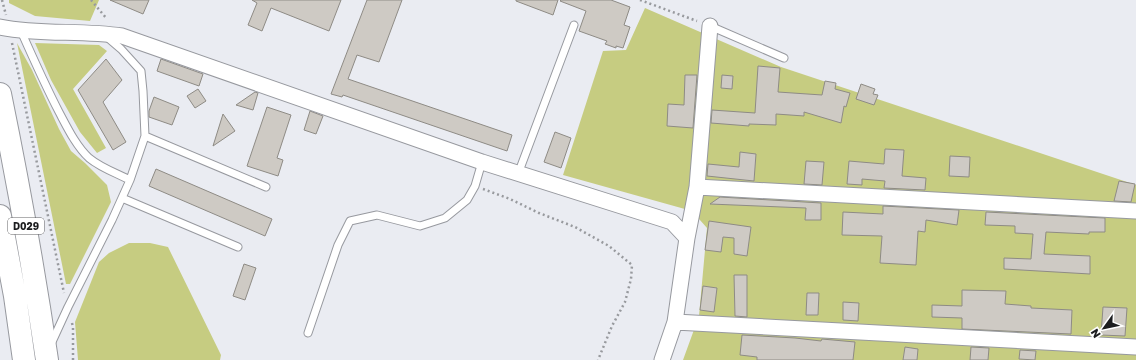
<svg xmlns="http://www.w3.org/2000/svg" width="1136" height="360" font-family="'Golos Text',sans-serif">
<rect width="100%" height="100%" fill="#eaecf2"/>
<path fill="#c6cc81" d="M 9,0 L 99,0 L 90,21 L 35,16 L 9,3 Z
M 645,8 L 781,67 L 1136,185 L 1136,360 L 683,360 L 699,316 L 707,228 L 692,211 L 563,175 L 603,51 L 626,50 Z
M 17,43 L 32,70 L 59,129 L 71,151 L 85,163 L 107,185 L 111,202 L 70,284 L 66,284 Z
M 35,43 L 99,45 L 107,51 L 73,89 L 106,148 L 97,153 L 80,132 L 51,80 Z
M 129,243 L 150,243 L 168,247 L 221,355 L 220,360 L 78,360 L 75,322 L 99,262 L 109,253 Z"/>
<path fill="#cecac4" stroke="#8e8b85" d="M 110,0 L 149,0 L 143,14 Z
M 252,0 L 341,0 L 329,31 L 271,8 L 262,31 L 248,25 L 257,3 Z
M 367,0 L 402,0 L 379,62 L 357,55 L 348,79 L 512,135 L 507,151 L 343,95 L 342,97 L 331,94 Z
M 516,0 L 558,0 L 553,15 L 516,1 Z
M 561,0 L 611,0 L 630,7 L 624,25 L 630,27 L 623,48 L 616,46 L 616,48 L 605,44 L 607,41 L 579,31 L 586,11 L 560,1 Z
M 106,59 L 122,80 L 103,102 L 126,142 L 113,150 L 78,90 Z
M 161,59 L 203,74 L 199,86 L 157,71 Z
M 758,66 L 780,68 L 778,92 L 822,95 L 825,81 L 836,83 L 835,89 L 850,93 L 846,107 L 844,106 L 841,123 L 804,112 L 804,116 L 776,114 L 776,125 L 749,124 L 749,126 L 711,123 L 712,110 L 755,113 Z
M 685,75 L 697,75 L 693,128 L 667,126 L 668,104 L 684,105 Z
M 722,75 L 733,76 L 732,89 L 721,88 Z
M 861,84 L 875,89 L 873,94 L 878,95 L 874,105 L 856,99 Z
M 198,89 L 206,101 L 195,108 L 187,96 Z
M 255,92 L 258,93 L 253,110 L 236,105 Z
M 154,97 L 179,107 L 172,125 L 149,117 L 149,111 Z
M 267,107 L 291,115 L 277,158 L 283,160 L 278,176 L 247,166 Z
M 310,111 L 323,116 L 316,134 L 304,130 Z
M 223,114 L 235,131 L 213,146 Z
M 555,132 L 571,138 L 561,168 L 544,162 Z
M 885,149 L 904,150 L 902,176 L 926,178 L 925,190 L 884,188 L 885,181 L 862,179 L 862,185 L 847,184 L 849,161 L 884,164 Z
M 740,152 L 756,154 L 754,181 L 707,176 L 708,164 L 739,167 Z
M 950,156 L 970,157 L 969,177 L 949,176 Z
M 806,161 L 824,162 L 822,185 L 804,184 Z
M 156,169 L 272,219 L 265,236 L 149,186 Z
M 1119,181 L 1135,184 L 1131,202 L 1114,201 Z
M 720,197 L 821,203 L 821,220 L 805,220 L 806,208 L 710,204 Z
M 883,206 L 959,210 L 957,225 L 926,220 L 925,232 L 918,231 L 916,265 L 880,263 L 882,236 L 842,235 L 843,212 L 883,214 Z
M 986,212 L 1105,218 L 1105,232 L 1089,232 L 1089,234 L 1046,232 L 1044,254 L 1090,256 L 1090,274 L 1004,269 L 1004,258 L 1031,259 L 1033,234 L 1015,233 L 1015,226 L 985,225 Z
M 709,221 L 751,227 L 747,256 L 734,254 L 734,238 L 723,237 L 721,252 L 705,250 Z
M 244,264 L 256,268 L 245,300 L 233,296 Z
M 734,275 L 747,275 L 747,317 L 735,316 Z
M 703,286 L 717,288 L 714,312 L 700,310 Z
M 962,290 L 1006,291 L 1005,304 L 1031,306 L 1031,308 L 1072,310 L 1071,334 L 962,329 L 962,318 L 932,317 L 932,305 L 962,306 Z
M 807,293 L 819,293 L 818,315 L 806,315 Z
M 843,302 L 859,303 L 858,321 L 843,320 Z
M 1103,307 L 1127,308 L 1125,336 L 1101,335 Z
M 742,335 L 795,338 L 821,341 L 822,339 L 855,342 L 853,360 L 757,360 L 757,357 L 740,355 Z
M 905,347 L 918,349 L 917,360 L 903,360 Z
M 971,347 L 989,348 L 988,360 L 970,360 Z
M 1020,350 L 1036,351 L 1035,360 L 1019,359 Z"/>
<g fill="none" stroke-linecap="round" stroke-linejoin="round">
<defs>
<path id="lane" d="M 710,26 L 784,58
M 21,31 C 33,58 45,85 59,112 C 67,127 76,146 89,158 C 101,168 116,173 130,180 L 112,220 L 68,307 L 51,344
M 107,37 L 121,49 L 141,71 L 143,91 L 145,136
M 518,174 L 574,25
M 130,180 L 145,136 L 266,187
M 122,198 L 238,247
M 308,333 L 338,245 L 350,221 L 377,215 L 420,226 L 445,218 L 467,200 L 475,186 L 482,162"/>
<path id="street" d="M 0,27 C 40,35 81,30 122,36 L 482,162 L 672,222 L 687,238
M 697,187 L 1136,211
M 675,322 L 1136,347
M 662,360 L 675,322 L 687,238 L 697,187 L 710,26"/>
<path id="highway" d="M 0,94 C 18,182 34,271 47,360
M 0,216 L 15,296 L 24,360"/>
</defs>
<use href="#lane" stroke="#97999f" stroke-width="9"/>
<use href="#street" stroke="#97999f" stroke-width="17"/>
<use href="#highway" stroke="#97999f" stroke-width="24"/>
<path stroke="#989a9e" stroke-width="2.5" stroke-dasharray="2 3" stroke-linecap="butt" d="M 2,0 L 6,15
M 91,0 L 107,19
M 640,0 L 697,21
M 12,43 L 64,293
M 483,189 L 510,199 L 539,213 L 575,227 L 609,246 L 632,265 L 631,279 L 625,302 L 612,326 L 598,360
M 72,323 L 73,327 L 73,360"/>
<use href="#lane" stroke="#fff" stroke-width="7"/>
<use href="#street" stroke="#fff" stroke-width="15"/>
<use href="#highway" stroke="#fff" stroke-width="22"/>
</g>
<g text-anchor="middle" stroke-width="3" stroke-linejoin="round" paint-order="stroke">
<rect fill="#fff" stroke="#606162" stroke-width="1" x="8" y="218" width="36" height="16" rx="3"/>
<g font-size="10" font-weight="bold" fill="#1c1d1f">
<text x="26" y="230">D029</text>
</g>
</g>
<g transform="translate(1104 328) rotate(237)" stroke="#ffffff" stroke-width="3" paint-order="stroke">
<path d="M0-3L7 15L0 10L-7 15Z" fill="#1c1d1f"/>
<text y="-6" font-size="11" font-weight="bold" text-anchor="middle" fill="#1c1d1f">N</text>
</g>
</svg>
